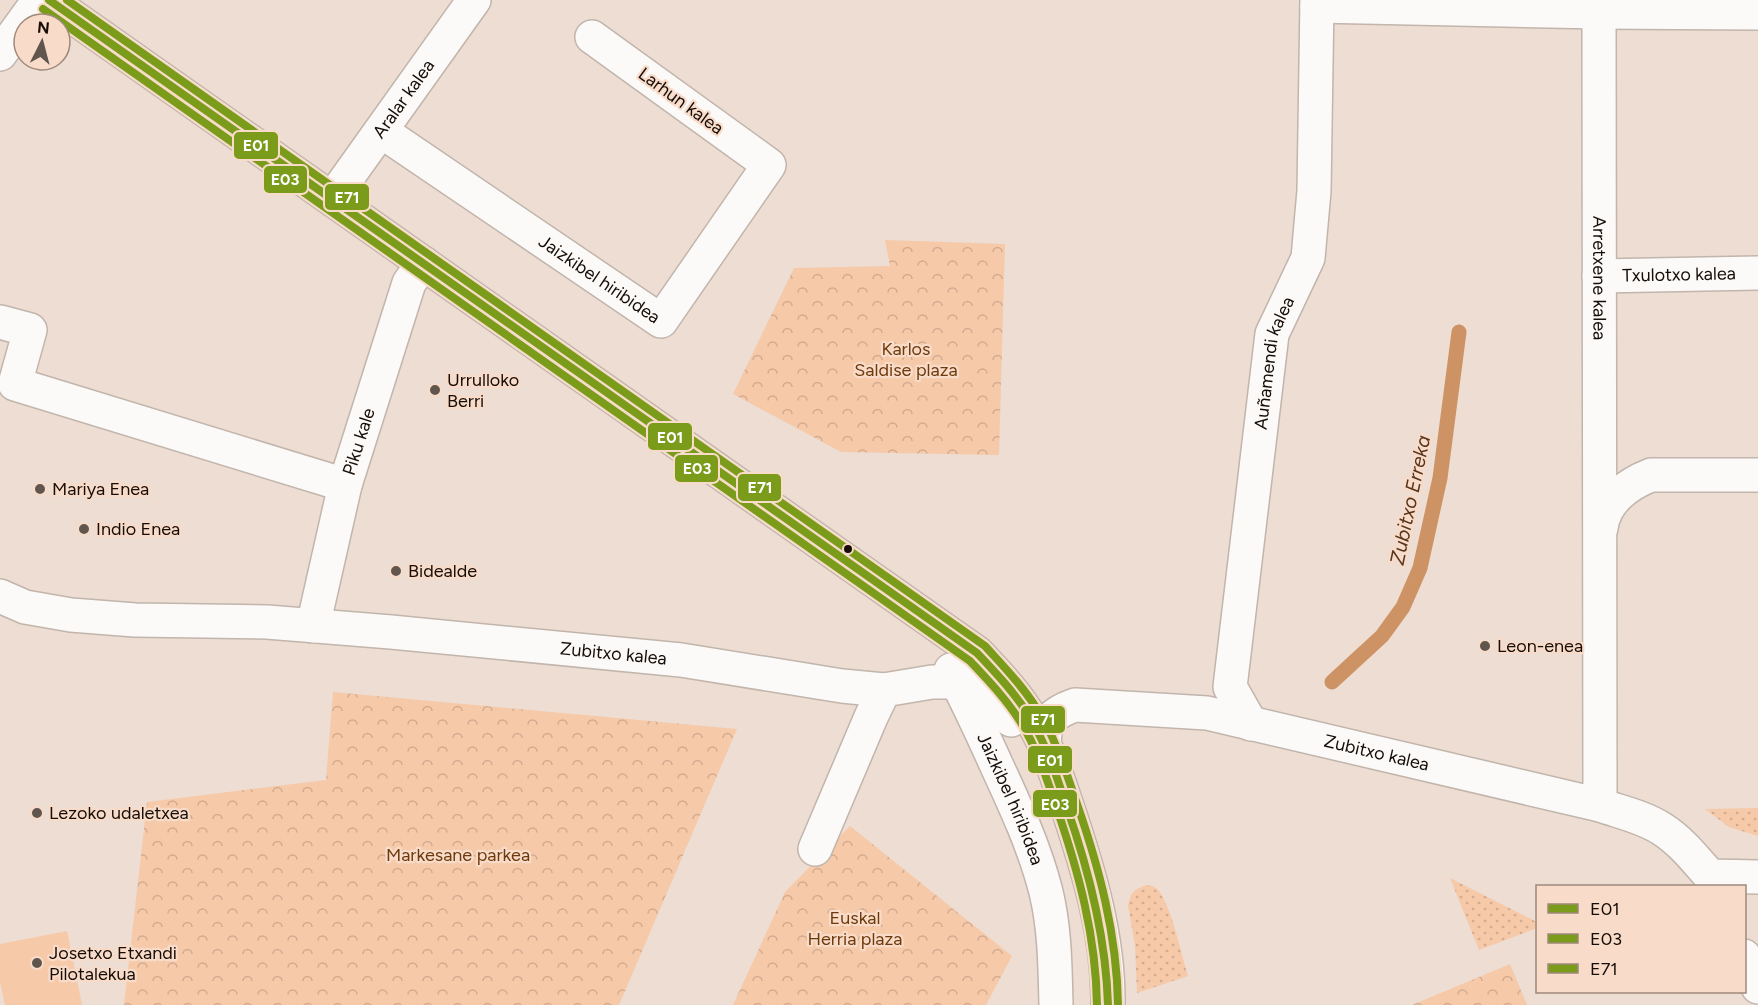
<svg xmlns="http://www.w3.org/2000/svg" width="1758" height="1005" font-family="Figtree,sans-serif">
<defs>
<pattern id="park-crowns" width="20" height="18" patternUnits="userSpaceOnUse" patternTransform="scale(1.5)"><rect width="20" height="18" fill="#f6c9a9"/><path d="M2 6a3 3 0 1 1 6 0M12 15a3 3 0 1 1 6 0" fill="none" stroke="#d2ab90"/></pattern>
<pattern id="garden-dots" width="8" height="8" patternUnits="userSpaceOnUse" patternTransform="scale(1.5)"><rect width="8" height="8" fill="#f6c9a9"/><path d="M2 2h.1M6 6h.1" fill="none" stroke="#d2ab90" stroke-width="1.8" stroke-linecap="round"/></pattern>
</defs>
<rect width="100%" height="100%" fill="#edddd3"/>
<path fill="url(#park-crowns)" d="M 885,240 L 1005,244 L 999,455 L 841,452 L 733,394 L 794,268 L 890,266 Z
M 333,692 L 737,729 L 619,1005 L 124,1005 L 147,802 L 326,780 Z
M 850,826 L 1012,956 L 986,1005 L 733,1005 L 785,892 Z
M 1510,964 L 1527,1005 L 1412,1005 Z"/>
<path fill="url(#garden-dots)" d="M 1758,808 L 1758,836 L 1729,827 L 1705,809 Z
M 1450,878 L 1537,922 L 1537,928 L 1479,950 Z
M 1146,885 C 1151,886 1155,886 1159,891 C 1172,909 1181,953 1188,976 L 1137,993 L 1135,946 L 1128,905 L 1131,895 L 1135,890 Z"/>
<path fill="#f6c9a9" d="M 67,931 L 82,1005 L 5,1005 L 0,982 L 0,944 Z"/>
<g fill="none" stroke-linecap="round" stroke-linejoin="round">
<path stroke="#ce9365" stroke-width="15" d="M 1332,682 L 1382,636 L 1403,607 L 1420,568 L 1440,478 L 1459,332"/>
<defs>
<g id="minor">
<path d="M 49,0 L 977,653 C 998,675 1019,697 1034,724 C 1049,750 1058,780 1068,809 C 1089,872 1109,938 1108,1005"/>
<path d="M 1317,6 L 1599,12 L 1758,13"/>
<path id="s1" d="M 1599,12 L 1600,805"/>
<path d="M 0,54 L 39,0"/>
<path id="s2" d="M 381,131 L 661,321 L 769,165 L 592,37"/>
<path id="s3" d="M 332,199 L 474,0"/>
<path id="s4" d="M 1599,276 L 1758,273"/>
<path d="M 0,322 L 30,330 L 15,384 L 345,485"/>
<path d="M 1601,528 C 1604,501 1628,484 1651,475 L 1758,475"/>
<path id="s5" d="M 0,596 L 25,607 L 71,615 L 135,620 L 267,622 L 391,632 L 681,660 L 842,686 L 884,690 L 932,682 L 957,682 L 983,690 L 1002,706 L 1011,720"/>
<path id="s6" d="M 313,626 L 345,485 L 409,283 L 423,263"/>
<path id="s7" d="M 951,670 C 967,701 982,733 996,764 C 1015,805 1035,848 1046,892 C 1055,929 1055,967 1056,1005"/>
<path id="s8" d="M 1251,724 L 1230,687 L 1272,334 L 1308,258 L 1314,191 L 1317,0"/>
<path id="s9" d="M 1044,746 C 1044,721 1052,713 1075,705 L 1207,713 L 1600,805 C 1620,812 1644,817 1662,829 C 1681,841 1695,859 1710,876 L 1758,877"/>
<path d="M 815,849 L 871,717 L 884,690"/>
<path d="M 1744,956 L 1758,987"/>
</g>
</defs>
<use href="#minor" stroke="#c1b5ac" stroke-width="36"/>
<use href="#minor" stroke="#fcfaf8" stroke-width="33"/>
<defs>
<path id="bus-1" d="M 49,0 L 977,653 C 996,673 1015,693 1029,716 C 1046,744 1056,774 1066,805 C 1089,870 1106,936 1108,1005"/>
<path id="bus-2" d="M 43,9 L 970,661 C 988,680 1006,699 1020,721 C 1037,748 1047,779 1057,809 C 1079,873 1096,937 1097,1005"/>
<path id="bus-3" d="M 67,0 L 985,646 C 1003,666 1022,685 1037,709 C 1055,737 1065,769 1076,801 C 1099,867 1117,934 1118,1005"/>
</defs>
<use href="#bus-1" stroke="#f8dbc8" stroke-width="12"/>
<use href="#bus-2" stroke="#f8dbc8" stroke-width="12"/>
<use href="#bus-3" stroke="#f8dbc8" stroke-width="12"/>
<use href="#bus-1" stroke="#7a9c1a" stroke-width="8"/>
<use href="#bus-2" stroke="#7a9c1a" stroke-width="8"/>
<use href="#bus-3" stroke="#7a9c1a" stroke-width="8"/>
</g>
<g fill="#61564e" stroke="#f8dbc8" stroke-width="2">
<circle cx="435" cy="390" r="6"/>
<circle cx="40" cy="489" r="6"/>
<circle cx="84" cy="529" r="6"/>
<circle cx="396" cy="571" r="6"/>
<circle cx="1485" cy="646" r="6"/>
<circle cx="37" cy="813" r="6"/>
<circle cx="37" cy="963" r="6"/>
</g>
<circle fill="#160d07" stroke="#f8dbc8" stroke-width="2" cx="848" cy="549" r="5"/>
<g text-anchor="middle" stroke-width="4.5" stroke-linejoin="round" paint-order="stroke">
<g font-size="18" fill="#160d07" stroke="#f8dbc8">
<text dy="6" stroke="none"><textPath href="#s3" startOffset="123">Aralar kalea</textPath></text>
<text transform="translate(681 101) rotate(36)" y="6">Larhun kalea</text>
<text dy="6" stroke="none"><textPath href="#s4" startOffset="80">Txulotxo kalea</textPath></text>
<text dy="6" stroke="none"><textPath href="#s2" startOffset="264">Jaizkibel hiribidea</textPath></text>
<text dy="6" stroke="none"><textPath href="#s1" startOffset="266">Arretxene kalea</textPath></text>
<text dy="6" stroke="none"><textPath href="#s8" startOffset="370">Auñamendi kalea</textPath></text>
<text dy="6" stroke="none"><textPath href="#s6" startOffset="190">Piku kale</textPath></text>
<text dy="6" stroke="none"><textPath href="#s5" startOffset="618">Zubitxo kalea</textPath></text>
<text dy="6" stroke="none"><textPath href="#s9" startOffset="363">Zubitxo kalea</textPath></text>
<text dy="6" stroke="none"><textPath href="#s7" startOffset="142">Jaizkibel hiribidea</textPath></text>
</g>
<g font-size="18" fill="#6e3a0c" stroke="#f8dbc8">
<text x="906" y="355">Karlos<tspan x="906" dy="21">Saldise plaza</tspan></text>
<text x="458" y="861">Markesane parkea</text>
<text x="855" y="924">Euskal<tspan x="855" dy="21">Herria plaza</tspan></text>
</g>
<g font-size="18" fill="#160d07" stroke="#f8dbc8" text-anchor="start">
<text x="447" y="386">Urrulloko<tspan x="447" dy="21">Berri</tspan></text>
<text x="52" y="495">Mariya Enea</text>
<text x="96" y="535">Indio Enea</text>
<text x="408" y="577">Bidealde</text>
<text x="1497" y="652">Leon-enea</text>
<text x="49" y="819">Lezoko udaletxea</text>
<text x="49" y="959">Josetxo Etxandi<tspan x="49" dy="21">Pilotalekua</tspan></text>
</g>
<g font-size="20" font-style="italic" fill="#56351c" stroke="#f8dbc8">
<text transform="translate(1410 500) rotate(-78)" y="7">Zubitxo Erreka</text>
</g>
</g>
<g stroke="#f8dbc8" stroke-width="2">
<rect x="233" y="131" width="46" height="29" rx="6" fill="#7a9c1a"/>
<rect x="263" y="165" width="45" height="29" rx="6" fill="#7a9c1a"/>
<rect x="324" y="183" width="46" height="28" rx="6" fill="#7a9c1a"/>
<rect x="647" y="422" width="46" height="29" rx="6" fill="#7a9c1a"/>
<rect x="674" y="454" width="45" height="29" rx="6" fill="#7a9c1a"/>
<rect x="737" y="473" width="45" height="29" rx="6" fill="#7a9c1a"/>
<rect x="1020" y="705" width="46" height="29" rx="6" fill="#7a9c1a"/>
<rect x="1027" y="745" width="46" height="29" rx="6" fill="#7a9c1a"/>
<rect x="1032" y="789" width="46" height="29" rx="6" fill="#7a9c1a"/>
</g>
<g font-size="16" text-anchor="middle" font-weight="bold" fill="#fff">
<text x="256" y="151">E01</text>
<text x="285" y="185">E03</text>
<text x="347" y="203">E71</text>
<text x="670" y="443">E01</text>
<text x="697" y="474">E03</text>
<text x="760" y="493">E71</text>
<text x="1043" y="725">E71</text>
<text x="1050" y="766">E01</text>
<text x="1055" y="810">E03</text>
</g>
<rect x="1536" y="885" width="210" height="108" fill="#f8dbc8" stroke="#9e897b" stroke-width="1.5"/>
<rect x="1548" y="904" width="30" height="9" fill="#7a9c1a" stroke="#9e897b" stroke-width="1.5"/>
<text x="1590" y="915" font-size="18" fill="#160d07">E01</text>
<rect x="1548" y="934" width="30" height="9" fill="#7a9c1a" stroke="#9e897b" stroke-width="1.5"/>
<text x="1590" y="945" font-size="18" fill="#160d07">E03</text>
<rect x="1548" y="964" width="30" height="9" fill="#7a9c1a" stroke="#9e897b" stroke-width="1.5"/>
<text x="1590" y="975" font-size="18" fill="#160d07">E71</text>
<g transform="translate(42 42) rotate(6)"><circle r="28" fill="#f8dbc8" stroke="#9e897b" stroke-width="1.5"/>
<path d="M0-4.5L10 22L0 15L-10 22Z" fill="#61564e"/>
<text y="-9" font-size="16" font-weight="bold" text-anchor="middle" fill="#160d07">N</text>
</g>
</svg>
